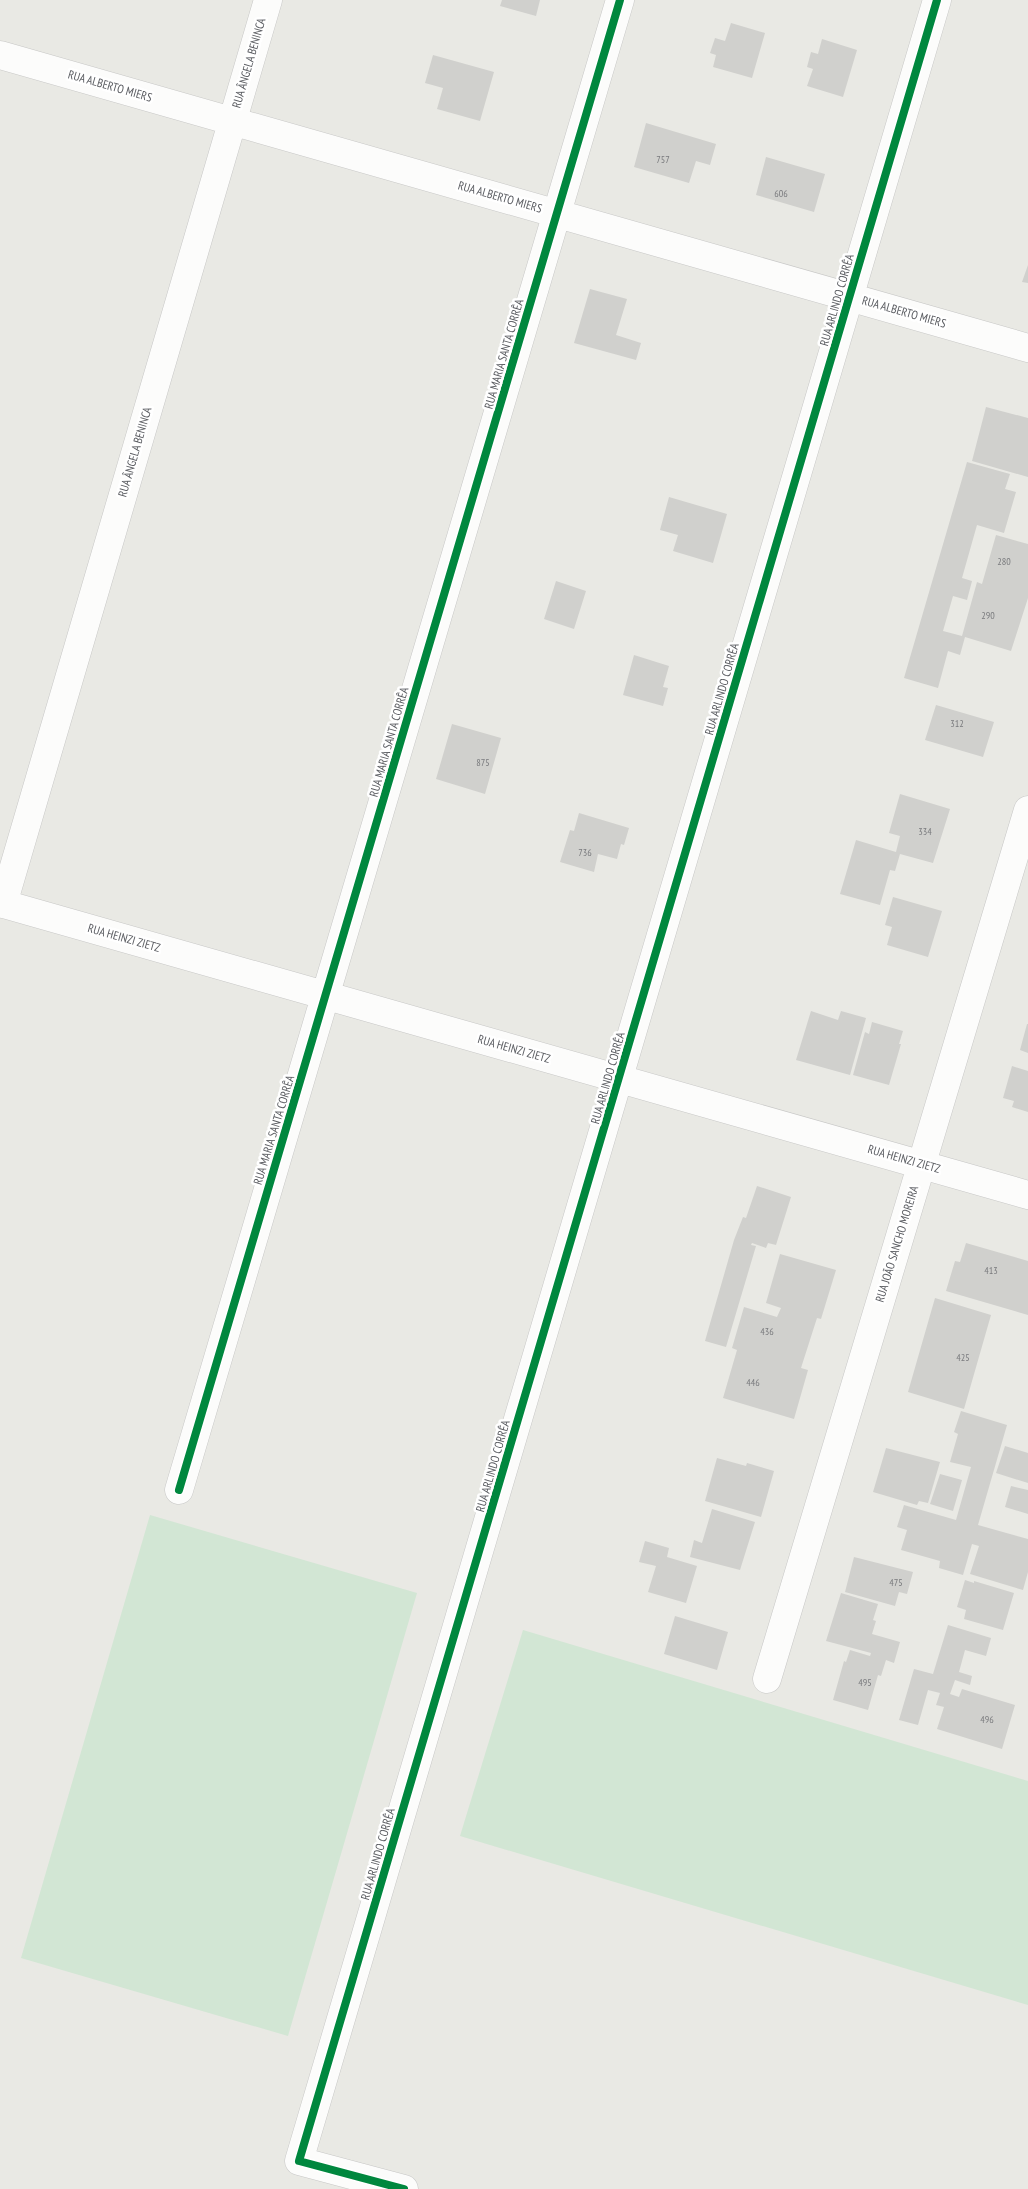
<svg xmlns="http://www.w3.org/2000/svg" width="1028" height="2189" font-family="'PT Sans Narrow',sans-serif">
<rect width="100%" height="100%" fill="#e9e9e4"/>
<path fill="#d2e6d4" d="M 150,1515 L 417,1593 L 288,2036 L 21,1958 Z
M 523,1630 L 1028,1781 L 1028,2005 L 460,1836 Z"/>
<path fill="#d0d0cd" d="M 502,0 L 540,0 L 536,16 L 500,6 Z
M 731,23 L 765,33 L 752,78 L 713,67 L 716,55 L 710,53 L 715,38 L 725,41 Z
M 822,39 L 857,50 L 843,97 L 807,86 L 813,69 L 807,67 L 811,52 L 818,54 Z
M 433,55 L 494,72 L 480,121 L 437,109 L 443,88 L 425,83 Z
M 646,123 L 716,144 L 710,165 L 696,161 L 689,183 L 634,167 Z
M 766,157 L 825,174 L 814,212 L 756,195 Z
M 1028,265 L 1028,283 L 1022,282 Z
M 590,289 L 627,299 L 616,335 L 641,343 L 636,360 L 574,343 Z
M 986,407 L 1028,418 L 1028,477 L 972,461 Z
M 967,462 L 1010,474 L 1005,489 L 1016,492 L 1004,533 L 977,525 L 962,578 L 972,581 L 967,600 L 953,596 L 943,631 L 962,636 L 977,582 L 982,584 L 996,535 L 1028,544 L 1028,598 L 1011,651 L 965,637 L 960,655 L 948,651 L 938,688 L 904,678 Z
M 669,497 L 727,514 L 713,563 L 673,551 L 678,535 L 660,530 Z
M 556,581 L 586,591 L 574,629 L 544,619 Z
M 634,655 L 669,666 L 663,687 L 668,688 L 663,706 L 623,695 Z
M 936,705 L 994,722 L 983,757 L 925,740 Z
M 452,724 L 501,738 L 485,794 L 436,779 Z
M 900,794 L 950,809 L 933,863 L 900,854 L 895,871 L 890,870 L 880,905 L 840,894 L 856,840 L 896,852 L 900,836 L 889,833 Z
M 579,813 L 629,828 L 624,845 L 621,844 L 617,859 L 598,854 L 594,872 L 560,862 L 570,830 L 574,831 Z
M 893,897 L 942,911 L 928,957 L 887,945 L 892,927 L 885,925 Z
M 811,1011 L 838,1020 L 841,1011 L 866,1018 L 850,1075 L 796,1060 Z
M 872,1022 L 903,1031 L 899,1044 L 901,1044 L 889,1085 L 853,1075 L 865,1032 L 869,1034 Z
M 1027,1024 L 1028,1024 L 1028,1053 L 1020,1050 Z
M 1012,1066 L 1028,1071 L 1028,1112 L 1012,1107 L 1014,1101 L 1003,1098 Z
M 757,1186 L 791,1197 L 776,1245 L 768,1243 L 766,1248 L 752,1243 L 751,1245 L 756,1246 L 726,1347 L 705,1341 L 734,1240 L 743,1217 L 746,1218 Z
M 966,1243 L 1028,1261 L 1028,1315 L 946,1291 L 955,1261 L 960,1262 Z
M 780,1254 L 836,1270 L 821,1319 L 817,1318 L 801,1368 L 808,1370 L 794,1419 L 723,1398 L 737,1350 L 732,1348 L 744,1307 L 777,1317 L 781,1308 L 766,1303 Z
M 935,1298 L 991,1315 L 964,1409 L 908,1392 Z
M 961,1411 L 1007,1425 L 978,1525 L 1028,1539 L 1028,1572 L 1023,1590 L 970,1574 L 979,1546 L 972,1544 L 963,1575 L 939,1568 L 940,1561 L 901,1550 L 907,1530 L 897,1527 L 904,1505 L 956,1520 L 971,1467 L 950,1462 L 958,1434 L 954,1432 Z
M 1005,1446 L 1028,1453 L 1028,1483 L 996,1473 Z
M 886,1448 L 940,1462 L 928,1503 L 919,1501 L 917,1505 L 873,1492 Z
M 717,1458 L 746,1466 L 747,1463 L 774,1471 L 761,1517 L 705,1501 Z
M 940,1474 L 962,1480 L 953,1511 L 930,1504 Z
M 1011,1486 L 1028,1490 L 1028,1514 L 1005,1507 Z
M 712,1509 L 755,1522 L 740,1570 L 690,1557 L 694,1540 L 702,1543 Z
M 645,1541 L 669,1548 L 667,1557 L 697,1566 L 686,1603 L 648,1592 L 656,1566 L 639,1562 Z
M 854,1557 L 913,1572 L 907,1594 L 899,1592 L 895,1606 L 845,1592 Z
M 965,1580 L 974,1583 L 974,1581 L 1014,1593 L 1003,1630 L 964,1619 L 966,1610 L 957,1607 Z
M 841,1593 L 878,1604 L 873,1620 L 876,1621 L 872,1634 L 900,1642 L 894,1663 L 886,1660 L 881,1676 L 878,1675 L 868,1710 L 833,1700 L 844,1661 L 846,1662 L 850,1650 L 870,1656 L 871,1653 L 826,1641 Z
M 675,1616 L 728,1632 L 717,1670 L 664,1654 Z
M 948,1625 L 991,1638 L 986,1656 L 965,1650 L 959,1672 L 972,1676 L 970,1685 L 955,1680 L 950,1694 L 959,1697 L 962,1689 L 1015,1705 L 1002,1749 L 937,1729 L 944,1707 L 936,1705 L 940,1693 L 928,1690 L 918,1725 L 899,1720 L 914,1669 L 933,1674 Z"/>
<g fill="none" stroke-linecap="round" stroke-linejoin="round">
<defs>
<path id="minor" d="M 0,55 L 1028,348
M 0,903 L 1028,1195
M 3,904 L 268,0
M 179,1490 L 620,0
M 767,1679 L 1028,810
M 404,2189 L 299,2161 L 937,0"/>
</defs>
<use href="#minor" stroke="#c7c7c6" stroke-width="29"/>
<use href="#minor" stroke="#fcfcfb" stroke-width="28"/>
<defs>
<path id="cycleway" d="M 179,1490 L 620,0
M 404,2189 L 299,2161 L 937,0"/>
</defs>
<use href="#cycleway" stroke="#fff" stroke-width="11"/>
<use href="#cycleway" stroke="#00873e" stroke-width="8"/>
</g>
<g text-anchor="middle" stroke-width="5" stroke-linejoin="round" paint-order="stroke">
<g font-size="10" fill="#797a7d">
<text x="663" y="163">757</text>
<text x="781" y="197">606</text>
<text x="1004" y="565">280</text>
<text x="988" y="619">290</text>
<text x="957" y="727">312</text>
<text x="483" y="766">875</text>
<text x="925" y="835">334</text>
<text x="585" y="856">736</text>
<text x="991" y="1274">413</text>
<text x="767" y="1335">436</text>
<text x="963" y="1361">425</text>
<text x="753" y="1386">446</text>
<text x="896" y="1586">475</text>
<text x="865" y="1686">495</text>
<text x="987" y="1723">496</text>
</g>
<g font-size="12" fill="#5a5c61" stroke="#fff">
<text transform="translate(249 63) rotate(-74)" y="4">RUA ÂNGELA BENINCA</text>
<text transform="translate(110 86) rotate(16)" y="4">RUA ALBERTO MIERS</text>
<text transform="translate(500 197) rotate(16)" y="4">RUA ALBERTO MIERS</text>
<text transform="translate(837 300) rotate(-74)" y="4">RUA ARLINDO CORRÊA</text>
<text transform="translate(904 312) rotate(16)" y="4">RUA ALBERTO MIERS</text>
<text transform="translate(504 354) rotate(-74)" y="4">RUA MARIA SANTA CORRÊA</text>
<text transform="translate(135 452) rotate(-74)" y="4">RUA ÂNGELA BENINCA</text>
<text transform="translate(722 689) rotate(-74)" y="4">RUA ARLINDO CORRÊA</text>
<text transform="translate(389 742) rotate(-74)" y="4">RUA MARIA SANTA CORRÊA</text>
<text transform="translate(124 938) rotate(16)" y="4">RUA HEINZI ZIETZ</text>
<text transform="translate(514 1049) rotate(16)" y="4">RUA HEINZI ZIETZ</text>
<text transform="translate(608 1078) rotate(-74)" y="4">RUA ARLINDO CORRÊA</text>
<text transform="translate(274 1130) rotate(-73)" y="4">RUA MARIA SANTA CORRÊA</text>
<text transform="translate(904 1159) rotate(16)" y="4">RUA HEINZI ZIETZ</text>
<text transform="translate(897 1244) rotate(-73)" y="4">RUA JOÃO SANCHO MOREIRA</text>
<text transform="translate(493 1466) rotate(-74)" y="4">RUA ARLINDO CORRÊA</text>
<text transform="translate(378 1854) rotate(-74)" y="4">RUA ARLINDO CORRÊA</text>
</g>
</g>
</svg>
